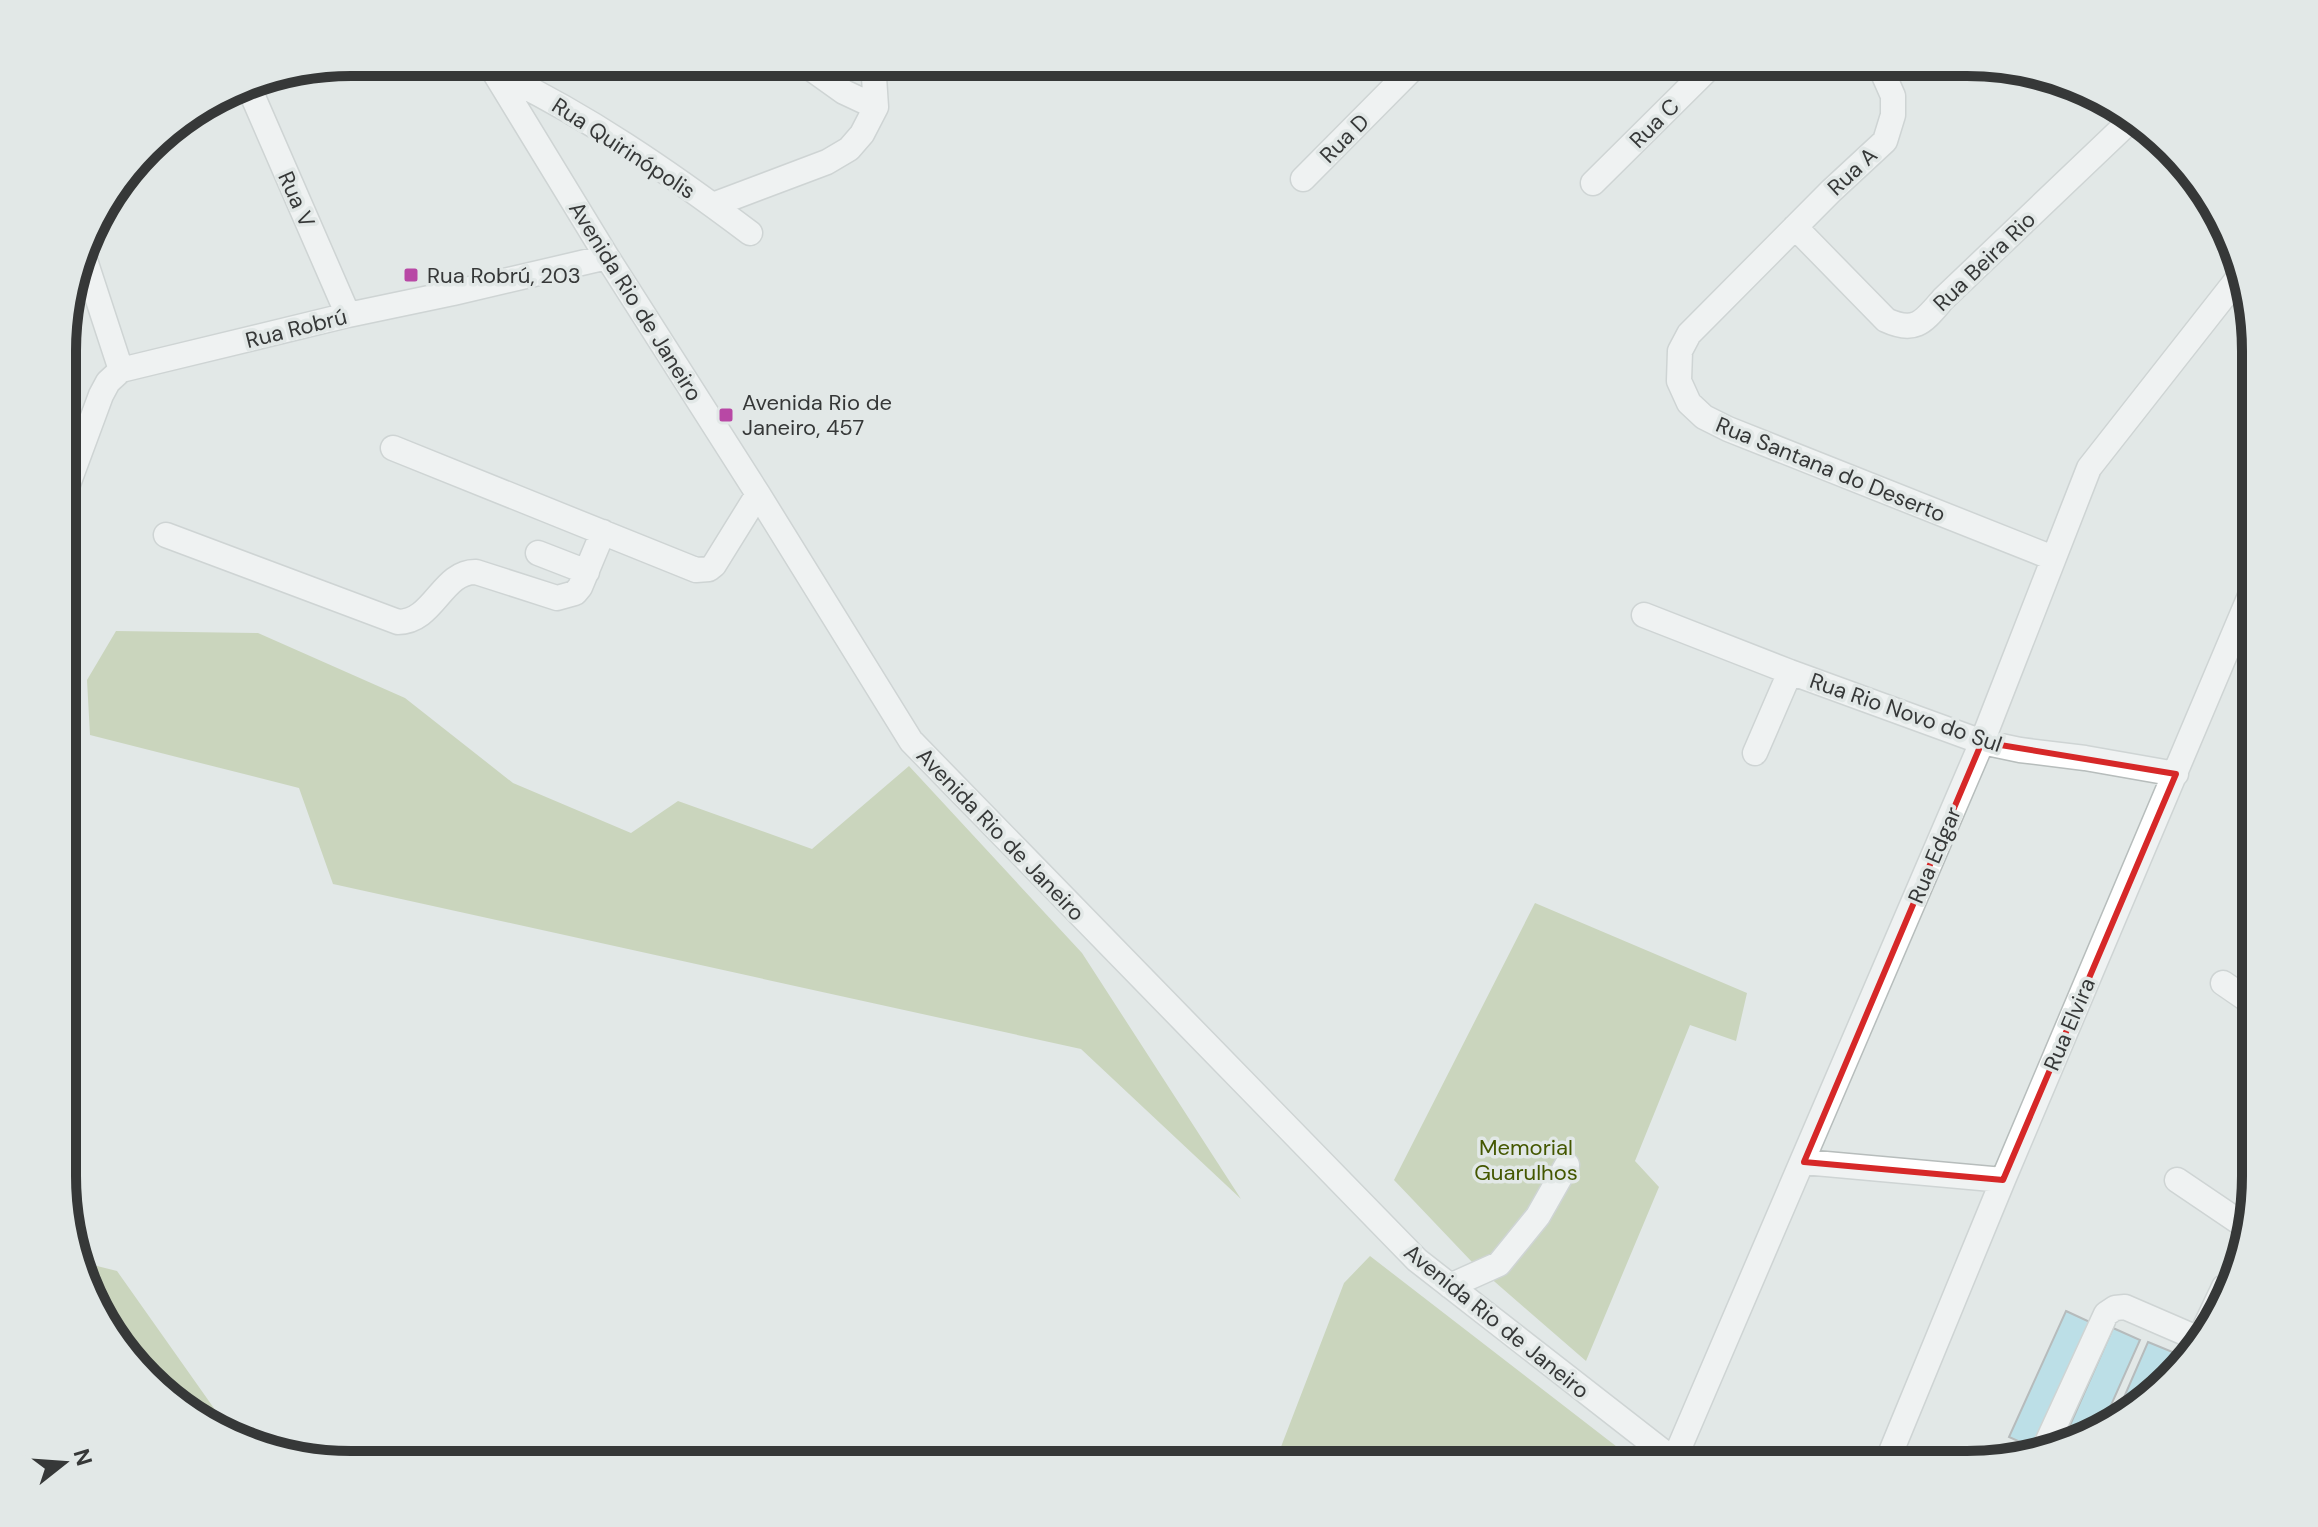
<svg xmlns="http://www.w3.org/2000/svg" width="2318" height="1527" font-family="'DM Sans',sans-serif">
<rect width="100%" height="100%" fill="#e2e8e7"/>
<path fill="#adbf8a" d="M 116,631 L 258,633 L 405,698 L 513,783 L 631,833 L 678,801 L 812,849 L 909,766 L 1082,953 L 1241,1199 L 1081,1049 L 333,884 L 299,788 L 90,735 L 87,680 Z
M 1535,903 L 1747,993 L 1736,1041 L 1690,1025 L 1635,1161 L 1659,1187 L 1586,1361 L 1472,1262 L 1394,1180 Z
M 1370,1256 L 1621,1450 L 1640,1465 L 1274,1465 L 1344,1283 Z
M 81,1262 L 117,1271 L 235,1438 L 190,1416 L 101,1321 Z"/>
<path fill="#8fd6e6" stroke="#818687" stroke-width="2" d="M 2066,1311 L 2092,1323 L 2036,1449 L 2009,1437 Z
M 2113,1328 L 2140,1340 L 2100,1430 L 2063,1441 Z
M 2148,1342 L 2175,1353 L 2165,1376 L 2112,1425 Z"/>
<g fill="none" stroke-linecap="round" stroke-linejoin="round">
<defs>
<path id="minor" d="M 488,62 L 607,257 L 758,494 L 911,741 L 1417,1260 L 1680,1465
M 802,62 L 844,92 L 876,107
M 1878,62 L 1893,96 L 1893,115 L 1885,141 L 1831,191 L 1689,334 L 1680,351 L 1679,381 L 1689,403 L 1704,417 L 1728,429 L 2053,558
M 493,71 C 585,114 669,172 750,233
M 247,83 L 348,315
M 1303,179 L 1419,62
M 1593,183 L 1715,62
M 713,205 L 827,162 L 849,149 L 862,134 L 876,107 L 873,62
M 1795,227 L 1886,320 C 1916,334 1924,321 1943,299 L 2134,117
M 83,254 L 121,370
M 393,448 L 696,570 L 709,569 L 714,565 L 758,494
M 64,495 L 101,395 L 108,382 L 121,370 L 348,315 L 453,293 L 607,257
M 166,535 L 398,622 C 434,622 442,571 476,572 L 557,598 L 575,593 L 580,587 L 603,532
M 538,553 L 587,572
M 1644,615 L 1790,672 L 1982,742 L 2020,750 L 2085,758 L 2176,774
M 1755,753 L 1790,672
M 2223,983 L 2255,1005
M 1804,1162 L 2003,1180
M 2177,1180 L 2245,1226
M 1450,1286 L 1499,1264 L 1538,1216 L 1567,1165
M 2195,1348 L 2224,1287
M 2045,1447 L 2106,1314 L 2115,1308 L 2125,1307 L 2199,1339
M 1674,1460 L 1982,742 L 2089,468 L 2239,277
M 1886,1464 L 2003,1180 L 2255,584"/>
</defs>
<use href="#minor" stroke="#b7bdbc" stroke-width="27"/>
<use href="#minor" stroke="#fff" stroke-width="24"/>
</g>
<path d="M0 0H2318V1527H0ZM 1982,742 L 2176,774 L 2003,1180 L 1804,1162 Z" fill="#e2e8e7" fill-opacity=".55" fill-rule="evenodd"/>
<path fill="none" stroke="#d62828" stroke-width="6" stroke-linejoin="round" d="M 1982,742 L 2176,774 L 2003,1180 L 1804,1162 Z"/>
<g fill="#b848a5" stroke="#e2e8e7" stroke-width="3">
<rect x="403" y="267" width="16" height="16" rx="4"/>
<rect x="718" y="407" width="16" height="16" rx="4"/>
</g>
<g text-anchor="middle" stroke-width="7" stroke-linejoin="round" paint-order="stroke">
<g font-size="22" fill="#363838" stroke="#e2e8e7">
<text transform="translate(1654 123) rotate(-45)" y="8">Rua C</text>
<text transform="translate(1344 138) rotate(-45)" y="8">Rua D</text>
<text transform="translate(624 148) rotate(33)" y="8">Rua Quirinópolis</text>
<text transform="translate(1852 171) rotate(-43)" y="8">Rua A</text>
<text transform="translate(297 199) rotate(66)" y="8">Rua V</text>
<text transform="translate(1984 261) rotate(-44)" y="8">Rua Beira Rio</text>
<text transform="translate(636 301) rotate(58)" y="8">Avenida Rio de Janeiro</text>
<text transform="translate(296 328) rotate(-14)" y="8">Rua Robrú</text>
<text transform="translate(1831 469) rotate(22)" y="8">Rua Santana do Deserto</text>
<text transform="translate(1906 712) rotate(19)" y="8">Rua Rio Novo do Sul</text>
<text transform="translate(1001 834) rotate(46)" y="8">Avenida Rio de Janeiro</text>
<text transform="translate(1934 855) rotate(-67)" y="8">Rua Edgar</text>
<text transform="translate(2069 1024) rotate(-67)" y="8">Rua Elvira</text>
<text transform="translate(1497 1321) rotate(39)" y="8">Avenida Rio de Janeiro</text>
</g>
<g font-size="22" fill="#363838" stroke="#e2e8e7" text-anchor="start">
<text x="427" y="283">Rua Robrú, 203</text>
<text x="742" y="410">Avenida Rio de<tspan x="742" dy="25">Janeiro, 457</tspan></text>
</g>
<g font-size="22" fill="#445700" stroke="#e2e8e7">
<text x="1526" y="1155">Memorial<tspan x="1526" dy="25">Guarulhos</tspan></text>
</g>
</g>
<path d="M0 0H2318V1527H0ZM351 76H1967A275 275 0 0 1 2242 351V1176A275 275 0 0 1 1967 1451H351A275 275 0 0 1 76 1176V351A275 275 0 0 1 351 76Z" fill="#e2e8e7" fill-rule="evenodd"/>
<path fill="none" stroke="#363838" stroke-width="10" d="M351 76H1967A275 275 0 0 1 2242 351V1176A275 275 0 0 1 1967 1451H351A275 275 0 0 1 76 1176V351A275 275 0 0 1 351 76Z"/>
<g transform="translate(64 1463) rotate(73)" stroke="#e2e8e7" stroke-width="6" paint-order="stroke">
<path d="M0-6L14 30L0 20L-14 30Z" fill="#363838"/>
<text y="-12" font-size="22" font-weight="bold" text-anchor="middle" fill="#363838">N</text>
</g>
</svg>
